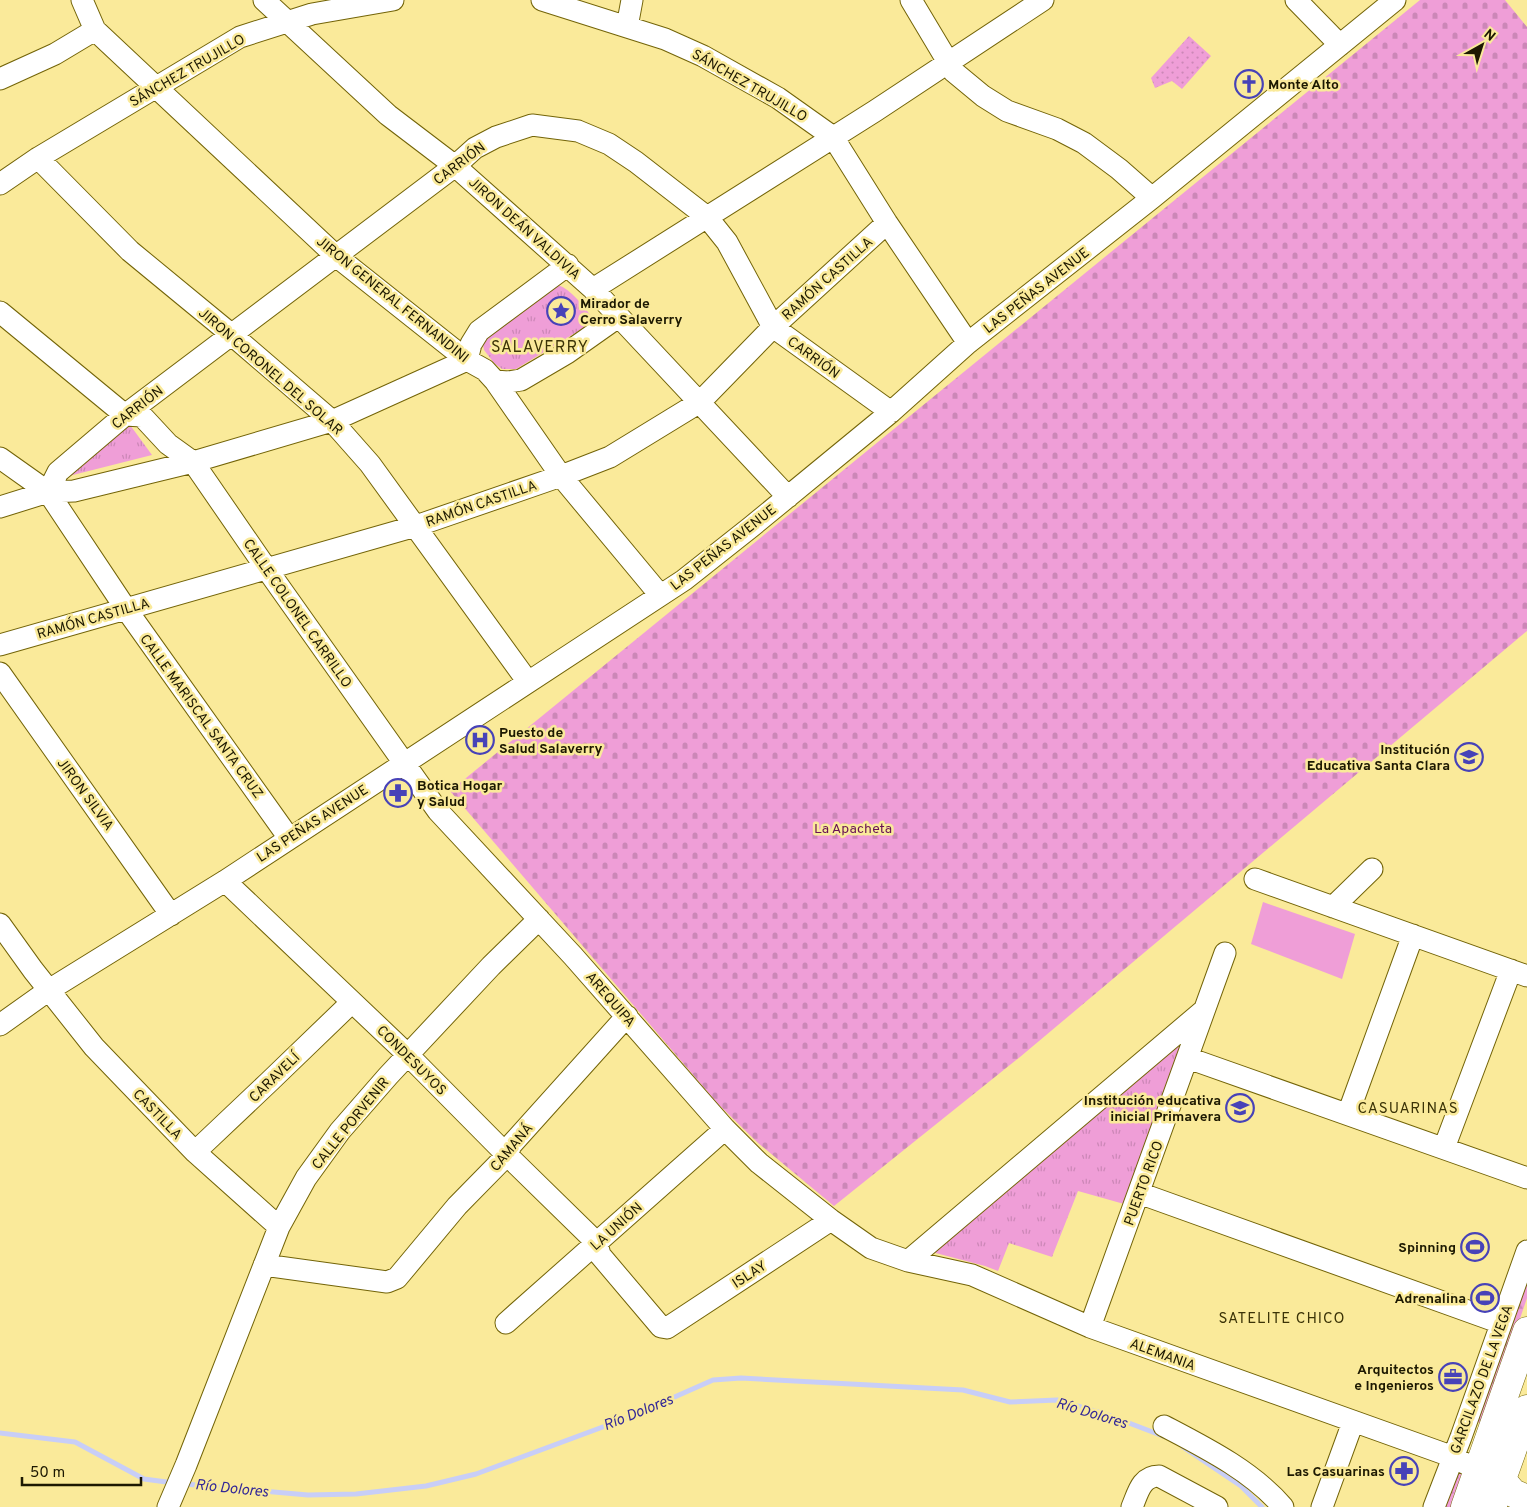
<svg xmlns="http://www.w3.org/2000/svg" width="1527" height="1507" font-family="Overpass,sans-serif">
<defs>
<pattern id="grass-dots" width="8" height="8" patternUnits="userSpaceOnUse" patternTransform="scale(1.25)"><rect width="8" height="8" fill="#ef9ed7"/><path d="M2 2h.1M6 6h.1" fill="none" stroke="#cc87b7" stroke-width="1.8" stroke-linecap="round"/></pattern>
<pattern id="forest-firs" width="22" height="20" patternUnits="userSpaceOnUse" patternTransform="scale(1.25)"><rect width="22" height="20" fill="#ef9ed7"/><path d="M5 1l3.5 6h-7zM16 11l3.5 6h-7z" fill="#cc87b7"/></pattern>
<pattern id="cemetery-stones" width="16" height="16" patternUnits="userSpaceOnUse" patternTransform="scale(1.25)"><rect width="16" height="16" fill="#ef9ed7"/><path d="M2 7V4a2 2 0 0 1 4 0v3zM10 15v-3a2 2 0 0 1 4 0v3z" fill="#cc87b7"/></pattern>
<pattern id="park-tufts" width="24" height="20" patternUnits="userSpaceOnUse" patternTransform="scale(1.25)"><rect width="24" height="20" fill="#ef9ed7"/><path d="M3 7l-1-3M5 7V3M7 7l1-3M15 17l-1-3M17 17v-4M19 17l1-3" fill="none" stroke="#cc87b7"/></pattern>
</defs>
<rect width="100%" height="100%" fill="#faea9a"/>
<path fill="url(#grass-dots)" d="M 1189,36 L 1211,56 L 1182,89 L 1172,81 L 1155,88 L 1151,78 Z
M 1454,1472 L 1464,1472 L 1457,1507 L 1442,1507 Z"/>
<path fill="url(#forest-firs)" d="M 1527,1268 L 1527,1298 L 1484,1424 L 1474,1421 Z"/>
<path fill="url(#cemetery-stones)" d="M 1420,0 L 1505,0 L 1527,27 L 1527,631 L 1020,1057 L 834,1206 L 758,1143 L 718,1104 L 450,791 Z"/>
<path fill="url(#park-tufts)" d="M 558,285 C 572,290 583,306 592,317 L 590,324 L 516,369 L 502,369 L 494,363 L 484,350 L 483,345 L 486,336 Z
M 122,414 L 152,455 L 61,478 Z
M 1191,1026 L 1124,1204 L 1078,1191 L 1052,1257 L 1009,1243 L 998,1271 L 985,1266 L 928,1251 Z"/>
<path fill="#ef9ed7" d="M 1263,902 L 1355,934 L 1342,979 L 1251,944 Z"/>
<g fill="none" stroke-linecap="round" stroke-linejoin="round">
<path stroke="#c8cef7" stroke-width="5" d="M 0,1433 L 75,1442 L 144,1479 L 174,1483
M 1183,1447 L 1241,1486 L 1262,1507
M 185,1484 L 308,1495 L 356,1494 L 426,1486 L 476,1474 L 627,1418 L 713,1380 L 741,1378 L 963,1390 L 1010,1402 L 1057,1400 L 1108,1415 L 1163,1436"/>
<defs>
<path id="minor" d="M 82,0 L 95,30 L 336,256 L 467,360 L 485,370 L 495,381 L 561,476 L 660,595
M 264,0 L 388,115 L 455,166 L 593,289 L 788,497
M 542,0 L 665,39 L 703,56 L 778,98 L 833,137 L 887,223 L 968,343
M 911,0 L 954,72 L 983,96 L 1007,111 L 1057,129 L 1084,143 L 1119,169 L 1152,198
M 1296,0 L 1340,45
M 627,27 L 632,0
M 0,79 L 55,54 L 95,30
M 38,158 L 130,251 L 232,335 L 332,421 L 370,464 L 528,682
M 0,184 L 38,158 L 240,37 L 312,14 L 393,0
M 593,289 L 875,111 L 1043,0
M 0,312 L 125,415 L 142,416 L 168,444 L 193,462 L 266,568 L 438,811 L 573,956 L 725,1129 L 759,1163 L 831,1220 L 871,1248 L 908,1261 L 972,1275 L 1090,1327 L 1445,1454 L 1490,1475
M 495,381 L 508,382 L 521,380 L 567,353 L 618,317
M 0,458 L 48,492 L 126,609 L 289,838
M 48,492 L 58,472 L 125,415 L 455,166 L 475,148 L 496,137 L 532,125 L 578,131 L 609,144 L 636,162 L 707,217 L 727,242 L 773,327 L 891,412
M 0,507 L 48,492 L 74,491 L 193,462 L 332,421 L 467,360 L 471,344 L 479,331 L 568,265
M 0,645 L 416,526 L 561,476 L 610,457 L 700,402 L 773,327 L 887,223
M 0,673 L 171,915
M 1255,879 L 1527,976
M 225,881 L 407,1054 L 507,1155 L 597,1243 L 600,1255 L 661,1327 L 667,1328 L 831,1220
M 1333,907 L 1372,869
M 0,924 L 33,970 L 94,1047 L 195,1152 L 279,1227
M 0,1025 L 49,990 L 225,881 L 684,580 L 751,527 L 891,412 L 968,343 L 1152,198 L 1395,0
M 1188,1058 L 1527,1178
M 1348,1114 L 1413,935
M 1444,1148 L 1511,970
M 195,1152 L 269,1082 L 352,1002
M 1139,1193 L 1501,1323
M 908,1261 L 1203,1011
M 264,1265 L 387,1282 L 397,1278 L 457,1206 L 507,1155 L 511,1145 L 627,1016
M 506,1323 L 725,1129
M 1090,1327 L 1225,953
M 1164,1426 C 1206,1448 1252,1471 1283,1507
M 168,1507 L 186,1465 L 279,1227 L 306,1178 L 340,1131 L 388,1076 L 491,966 L 539,919
M 1132,1507 C 1138,1493 1141,1476 1159,1476 L 1217,1507
M 1322,1507 L 1353,1422
M 1434,1507 L 1461,1437 L 1527,1251"/>
<path id="major" d="M 1502,1480 L 1513,1493 L 1527,1499
M 1465,1507 L 1527,1331
M 1492,1507 L 1527,1409"/>
</defs>
<use href="#minor" stroke="#736408" stroke-width="23"/>
<use href="#major" stroke="#736408" stroke-width="29"/>
<use href="#minor" stroke="#fff" stroke-width="21"/>
<use href="#major" stroke="#fff" stroke-width="28"/>
</g>
<defs>
<symbol id="church-ring" viewBox="-11 -11 22 22"><circle r="9.5" fill="#faea9a" stroke="#4742b8" stroke-width="1.5"/><path d="M-1.2-6h2.4v3.5h3.3v2.4h-3.3V6h-2.4V-.1h-3.3v-2.4h3.3Z" fill="#4742b8"/></symbol>
<symbol id="sight-ring" viewBox="-11 -11 22 22"><circle r="9.5" fill="#faea9a" stroke="#4742b8" stroke-width="1.5"/><path d="M0-6L1.8-2.2L6-1.7L2.9 1.2L3.7 5.4L0 3.3L-3.7 5.4L-2.9 1.2L-6-1.7L-1.8-2.2Z" fill="#4742b8"/></symbol>
<symbol id="hospital-ring" viewBox="-11 -11 22 22"><circle r="9.5" fill="#faea9a" stroke="#4742b8" stroke-width="1.5"/><path d="M-5-5h3v3.5h4V-5h3V5h-3V1.5h-4V5h-3Z" fill="#4742b8"/></symbol>
<symbol id="school-ring" viewBox="-11 -11 22 22"><circle r="9.5" fill="#faea9a" stroke="#4742b8" stroke-width="1.5"/><path d="M0-5L7-2L0 1L-7-2ZM-4 1L0 2.5L4 1V4Q0 6-4 4Z" fill="#4742b8"/></symbol>
<symbol id="pharmacy-ring" viewBox="-11 -11 22 22"><circle r="9.5" fill="#faea9a" stroke="#4742b8" stroke-width="1.5"/><path d="M-2-6h4v4h4v4h-4v4h-4v-4h-4v-4h4Z" fill="#4742b8"/></symbol>
<symbol id="stadium-ring" viewBox="-11 -11 22 22"><circle r="9.5" fill="#faea9a" stroke="#4742b8" stroke-width="1.5"/><path d="M0-5a6.5 5 0 1 0 0 10a6.5 5 0 1 0 0-10ZM-3.5-1.8h7v3.6h-7Z" fill="#4742b8"/></symbol>
<symbol id="office-ring" viewBox="-11 -11 22 22"><circle r="9.5" fill="#faea9a" stroke="#4742b8" stroke-width="1.5"/><path d="M-6-3h4V-5.5h4V-3h4V5H-6ZM-1-4.5V-3h2v-1.5ZM-6 0V1H6V0Z" fill="#4742b8"/></symbol>
</defs>
<g fill-rule="evenodd">
<use href="#church-ring" x="1233" y="68" width="32" height="32"/>
<use href="#sight-ring" x="545" y="295" width="32" height="32"/>
<use href="#hospital-ring" x="464" y="724" width="32" height="32"/>
<use href="#school-ring" x="1453" y="741" width="32" height="32"/>
<use href="#pharmacy-ring" x="382" y="777" width="32" height="32"/>
<use href="#school-ring" x="1224" y="1092" width="32" height="32"/>
<use href="#stadium-ring" x="1459" y="1231" width="32" height="32"/>
<use href="#stadium-ring" x="1469" y="1282" width="32" height="32"/>
<use href="#office-ring" x="1437" y="1361" width="32" height="32"/>
<use href="#pharmacy-ring" x="1388" y="1455" width="32" height="32"/>
</g>
<g text-anchor="middle" stroke-width="5" stroke-linejoin="round" paint-order="stroke">
<g font-size="14" fill="#1c1801" stroke="#faea9a">
<text transform="translate(187 70) rotate(-30)" y="5">SÁNCHEZ TRUJILLO</text>
<text transform="translate(750 85) rotate(30)" y="5">SÁNCHEZ TRUJILLO</text>
<text transform="translate(459 163) rotate(-37)" y="5">CARRIÓN</text>
<text transform="translate(525 228) rotate(42)" y="5">JIRON DEÁN VALDIVIA</text>
<text transform="translate(827 278) rotate(-42)" y="5">RAMÓN CASTILLA</text>
<text transform="translate(1036 290) rotate(-38)" y="5">LAS PEÑAS AVENUE</text>
<text transform="translate(393 299) rotate(39)" y="5">JIRON GENERAL FERNANDINI</text>
<text transform="translate(814 357) rotate(36)" y="5">CARRIÓN</text>
<text transform="translate(271 371) rotate(41)" y="5">JIRON CORONEL DEL SOLAR</text>
<text transform="translate(137 407) rotate(-38)" y="5">CARRIÓN</text>
<text transform="translate(481 503) rotate(-19)" y="5">RAMÓN CASTILLA</text>
<text transform="translate(723 547) rotate(-38)" y="5">LAS PEÑAS AVENUE</text>
<text transform="translate(298 613) rotate(55)" y="5">CALLE COLONEL CARRILLO</text>
<text transform="translate(93 618) rotate(-16)" y="5">RAMÓN CASTILLA</text>
<text transform="translate(202 716) rotate(54)" y="5">CALLE MARISCAL SANTA CRUZ</text>
<text transform="translate(86 794) rotate(54)" y="5">JIRON SILVIA</text>
<text transform="translate(312 823) rotate(-33)" y="5">LAS PEÑAS AVENUE</text>
<text transform="translate(611 999) rotate(49)" y="5">AREQUIPA</text>
<text transform="translate(412 1060) rotate(45)" y="5">CONDESUYOS</text>
<text transform="translate(274 1077) rotate(-44)" y="5">CARAVELÍ</text>
<text transform="translate(158 1114) rotate(46)" y="5">CASTILLA</text>
<text transform="translate(350 1123) rotate(-51)" y="5">CALLE PORVENIR</text>
<text transform="translate(511 1147) rotate(-50)" y="5">CAMANÁ</text>
<text transform="translate(1143 1183) rotate(-70)" y="5">PUERTO RICO</text>
<text transform="translate(616 1226) rotate(-42)" y="5">LA UNIÓN</text>
<text transform="translate(749 1274) rotate(-33)" y="5">ISLAY</text>
<text transform="translate(1163 1354) rotate(20)" y="5">ALEMANIA</text>
<text transform="translate(1481 1379) rotate(-70)" y="5">GARCILAZO DE LA VEGA</text>
</g>
<g font-size="14" font-weight="bold" fill="#1c1801" stroke="#faea9a" text-anchor="end">
<text x="1268" y="89" text-anchor="start">Monte Alto</text>
<text x="580" y="308" text-anchor="start">Mirador de<tspan x="580" dy="16">Cerro Salaverry</tspan></text>
<text x="499" y="737" text-anchor="start">Puesto de<tspan x="499" dy="16">Salud Salaverry</tspan></text>
<text x="1450" y="754">Institución<tspan x="1450" dy="16">Educativa Santa Clara</tspan></text>
<text x="417" y="790" text-anchor="start">Botica Hogar<tspan x="417" dy="16">y Salud</tspan></text>
<text x="1221" y="1105">Institución educativa<tspan x="1221" dy="16">inicial Primavera</tspan></text>
<text x="1456" y="1252">Spinning</text>
<text x="1466" y="1303">Adrenalina</text>
<text x="1434" y="1374">Arquitectos<tspan x="1434" dy="16">e Ingenieros</tspan></text>
<text x="1385" y="1476">Las Casuarinas</text>
</g>
<g font-size="14" fill="#661154" stroke="#faea9a">
<text x="853" y="833">La Apacheta</text>
</g>
<g font-size="15" letter-spacing="1" fill="#3b3307" stroke="#faea9a">
<text x="1408" y="1113">CASUARINAS</text>
<text x="1282" y="1323">SATELITE CHICO</text>
</g>
<g font-size="15" font-style="italic" fill="#332897" stroke="#faea9a">
<text transform="translate(638 1412) rotate(-22)" y="5">Río Dolores</text>
<text transform="translate(1092 1413) rotate(17)" y="5">Río Dolores</text>
<text transform="translate(232 1488) rotate(6)" y="5">Río Dolores</text>
</g>
<g font-size="16" letter-spacing="1" fill="#3b3307" stroke="#faea9a">
<text x="540" y="352">SALAVERRY</text>
</g>
</g>
<g transform="translate(1482 45) rotate(39)" stroke="#faea9a" stroke-width="4" paint-order="stroke">
<path d="M0-4L9 19L0 12L-9 19Z" fill="#1c1801"/>
<text y="-8" font-size="14" font-weight="bold" text-anchor="middle" fill="#1c1801">N</text>
</g>
<path d="M22 1477v8h119v-8" fill="none" stroke="#1c1801" stroke-width="2.5"/>
<text x="30" y="1477" font-size="15" fill="#1c1801" stroke="#faea9a" stroke-width="4" paint-order="stroke">50 m</text>
</svg>
